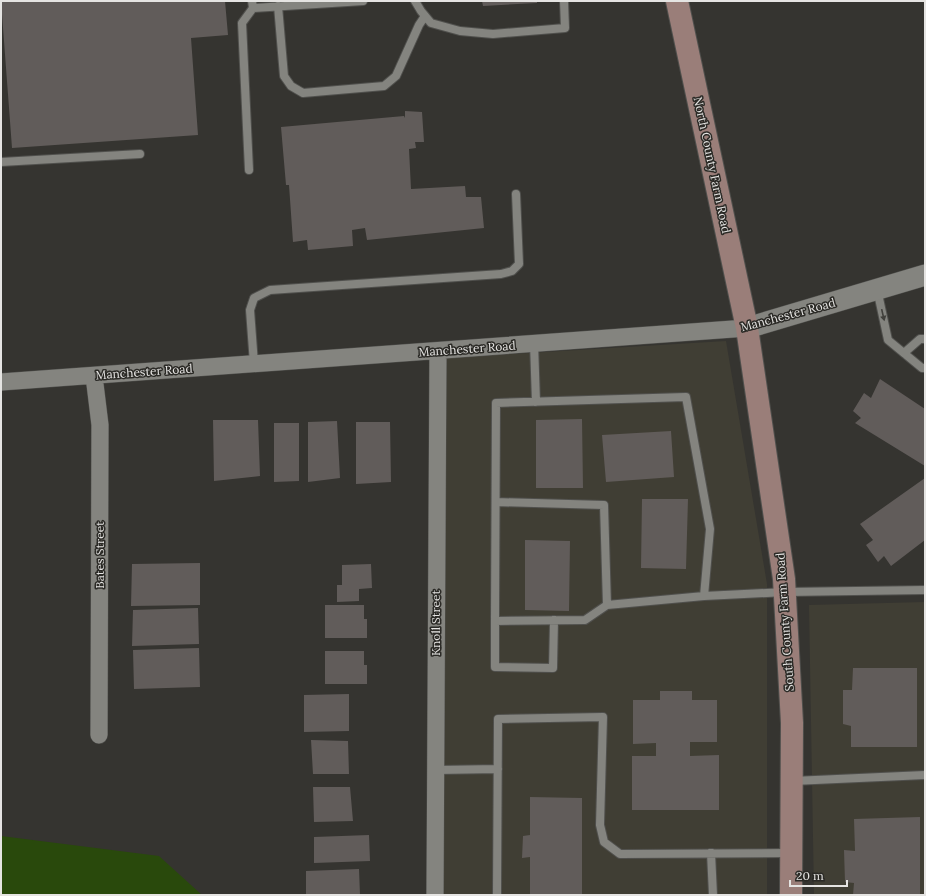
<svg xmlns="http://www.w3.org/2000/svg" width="926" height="896" font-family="Lora,serif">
<rect width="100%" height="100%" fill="#353430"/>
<path fill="#403e34" d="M 726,341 L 767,584 L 767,895 L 443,895 L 446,358 Z
M 925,602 L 925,895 L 814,895 L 809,605 Z"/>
<path fill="#29490c" d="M 1,836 L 159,856 L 202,895 L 1,895 Z"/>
<path fill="#615c5a" d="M 1,1 L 225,1 L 228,35 L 191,38 L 198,135 L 12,148 Z
M 482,1 L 537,1 L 537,3 L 483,6 Z
M 405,111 L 422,112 L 424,142 L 415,142 L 416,148 L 409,149 L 411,189 L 465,186 L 466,197 L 481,197 L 484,228 L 367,240 L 365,228 L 352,230 L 353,246 L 308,250 L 307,240 L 293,242 L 289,185 L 286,185 L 281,127 L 404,116 L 405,118 Z
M 880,379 L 925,409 L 925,466 L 855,423 L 861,418 L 853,411 L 864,393 L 871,398 Z
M 582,419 L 583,488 L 536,488 L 536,420 Z
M 213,420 L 258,420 L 260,476 L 214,481 Z
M 337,421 L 340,478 L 308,482 L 308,422 Z
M 356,422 L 390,422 L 391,482 L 356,484 Z
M 274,423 L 299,423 L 299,481 L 274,482 Z
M 671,431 L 674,477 L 606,482 L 602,435 Z
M 925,478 L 925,540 L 891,566 L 884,556 L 878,562 L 866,545 L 873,540 L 860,524 Z
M 642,499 L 688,499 L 686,569 L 641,568 Z
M 525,540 L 570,541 L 569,611 L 525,610 Z
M 200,563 L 200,605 L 131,606 L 132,564 Z
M 371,564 L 372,588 L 359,589 L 359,601 L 337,602 L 337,585 L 342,585 L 342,565 Z
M 325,605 L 364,605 L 364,619 L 367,619 L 367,638 L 325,638 Z
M 198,608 L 199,644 L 132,646 L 133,610 Z
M 199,648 L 200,687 L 134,689 L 133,650 Z
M 325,651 L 364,651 L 364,665 L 367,665 L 367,684 L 325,684 Z
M 853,668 L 917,668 L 917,747 L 851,747 L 851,726 L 843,724 L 843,690 L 852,690 Z
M 660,691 L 692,691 L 692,700 L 717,700 L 717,742 L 690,742 L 690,756 L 719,755 L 719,810 L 632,810 L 632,756 L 656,756 L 656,743 L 633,744 L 633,700 L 660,700 Z
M 349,694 L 349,731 L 304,732 L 304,695 Z
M 311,740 L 348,741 L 349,774 L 313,774 Z
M 313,787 L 350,787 L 353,821 L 314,822 Z
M 530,797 L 582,798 L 582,894 L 530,895 L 530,857 L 522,858 L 523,836 L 530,835 Z
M 920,817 L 920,895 L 853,895 L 854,883 L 845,882 L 844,850 L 855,851 L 854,819 Z
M 369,835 L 370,861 L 314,863 L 314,837 Z
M 359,869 L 360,895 L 306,895 L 306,871 Z"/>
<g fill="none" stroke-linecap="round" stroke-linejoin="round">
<defs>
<path id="service" d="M 252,1 L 253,8 L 363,1
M 415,1 L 421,11 L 431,23 L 460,31 L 493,34 L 565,28 L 564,1
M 278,6 L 284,76 L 291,86 L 303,93 L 384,86 L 396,76 L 419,25 L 425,16
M 1,162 L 140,154
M 249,170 L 242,23 L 253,8
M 877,289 L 888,340 L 922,368 L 925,368
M 534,343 L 536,402
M 904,353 L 920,339 L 925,339
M 254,364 L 250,310 L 254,298 L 270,290 L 501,274 L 512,271 L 519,264 L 516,194
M 496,502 L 604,505 L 607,605
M 704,596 L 710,529 L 686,397 L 496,403 L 495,621 L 585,620 L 607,605 L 704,596 L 785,592 L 925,590
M 495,621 L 495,667 L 553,668 L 554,620
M 436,770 L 498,769
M 793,781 L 925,775
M 711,853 L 713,895
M 497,895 L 498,719 L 603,717 L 600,825 L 604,842 L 620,854 L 790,853"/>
<path id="minor" d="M 94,376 L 100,425 L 99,735
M 1,382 L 747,328
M 435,895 L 438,351"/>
<path id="tertiary" d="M 747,328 L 925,275"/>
<path id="secondary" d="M 677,1 L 747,328 L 784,579 L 792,723 L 791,895"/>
</defs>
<use href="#service" stroke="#50504d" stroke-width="10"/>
<use href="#minor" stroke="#50504d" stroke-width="18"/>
<use href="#tertiary" stroke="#50504d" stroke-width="22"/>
<use href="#secondary" stroke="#50504d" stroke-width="24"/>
<use href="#service" stroke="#84847f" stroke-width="8"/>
<use href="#minor" stroke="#84847f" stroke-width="17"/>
<use href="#tertiary" stroke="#84847f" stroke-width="21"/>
<use href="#secondary" stroke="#9a7e79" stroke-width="22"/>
</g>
<defs><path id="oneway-solid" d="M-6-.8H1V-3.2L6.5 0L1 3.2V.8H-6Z"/></defs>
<use fill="#41403c" href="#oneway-solid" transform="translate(883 315) rotate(77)"/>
<g text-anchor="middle" stroke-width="3" stroke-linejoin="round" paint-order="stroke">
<g font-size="12" fill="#e5e4e2" stroke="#2b2a26">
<text transform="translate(712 165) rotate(78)" y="4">North County Farm Road</text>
<text transform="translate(788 315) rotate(-15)" y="4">Manchester Road</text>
<text transform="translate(467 349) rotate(-4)" y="4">Manchester Road</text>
<text transform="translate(144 372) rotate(-4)" y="4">Manchester Road</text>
<text transform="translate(100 555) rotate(-90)" y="4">Bates Street</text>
<text transform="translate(785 622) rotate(-94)" y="4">South County Farm Road</text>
<text transform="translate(436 623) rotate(-90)" y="4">Knoll Street</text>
</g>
</g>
<rect width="926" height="896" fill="none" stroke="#e5e4e2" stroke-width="4"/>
<path d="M790 880v6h57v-6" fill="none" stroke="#e5e4e2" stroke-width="2"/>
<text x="796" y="880" font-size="12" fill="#e5e4e2" stroke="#2b2a26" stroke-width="3" paint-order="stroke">20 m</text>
</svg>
